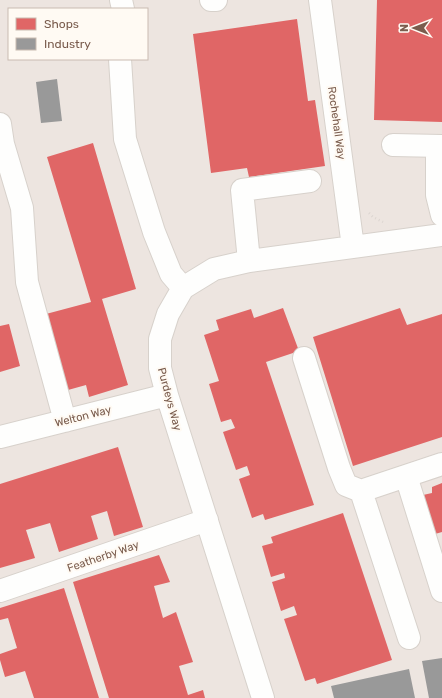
<svg xmlns="http://www.w3.org/2000/svg" width="442" height="698" font-family="Rubik,sans-serif">
<rect width="100%" height="100%" fill="#f9f5f0"/>
<path fill="#ede5e0" fill-rule="evenodd" d="M 0,0 L 442,0 L 442,698 L 0,698 ZM 9,9 L 147,9 L 147,59 L 9,59 Z"/>
<path fill="#e06666" d="M 377,0 L 442,0 L 442,122 L 374,120 Z
M 297,19 L 308,101 L 315,100 L 325,166 L 249,177 L 247,168 L 211,173 L 193,34 Z
M 93,143 L 136,289 L 102,299 L 128,385 L 89,397 L 86,385 L 68,390 L 46,314 L 91,302 L 47,157 Z
M 283,308 L 299,351 L 266,362 L 314,505 L 265,520 L 263,514 L 252,518 L 239,479 L 250,475 L 247,466 L 236,470 L 223,432 L 235,428 L 231,419 L 221,422 L 209,384 L 219,381 L 204,335 L 219,330 L 216,320 L 251,309 L 254,318 Z
M 400,308 L 407,325 L 442,314 L 442,437 L 353,466 L 313,337 Z
M 9,324 L 20,366 L 0,372 L 0,326 Z
M 118,447 L 143,527 L 114,536 L 107,511 L 91,516 L 98,539 L 59,552 L 50,523 L 26,530 L 35,558 L 0,568 L 0,484 Z
M 442,483 L 442,532 L 435,534 L 423,495 L 432,493 L 432,487 Z
M 343,513 L 392,660 L 317,684 L 315,678 L 305,681 L 284,619 L 297,615 L 294,606 L 281,611 L 272,582 L 285,578 L 284,573 L 271,577 L 262,546 L 273,543 L 271,537 Z
M 159,555 L 170,582 L 154,586 L 163,618 L 176,612 L 193,662 L 179,666 L 188,695 L 203,690 L 205,698 L 109,698 L 73,582 Z
M 64,588 L 99,698 L 34,698 L 25,671 L 5,677 L 0,660 L 0,654 L 17,648 L 8,618 L 0,620 L 0,608 Z"/>
<path fill="#999" d="M 57,79 L 62,121 L 41,123 L 36,82 Z
M 442,658 L 442,698 L 429,698 L 422,661 Z
M 409,669 L 415,698 L 334,698 L 331,686 Z"/>
<g fill="none" stroke-linecap="round" stroke-linejoin="round">
<defs>
<path id="minor" d="M 121,0 L 123,9
M 211,0 L 216,0
M 320,0 L 353,247
M 120,59 L 125,139 L 154,232 L 171,274 L 183,288
M 0,124 L 3,144 L 22,208 L 27,282 L 65,421
M 393,145 L 442,146
M 437,146 L 437,195 L 442,215
M 249,261 L 242,190 L 310,181
M 304,358 L 339,468 L 346,485 L 361,491 L 442,464
M 0,437 L 167,395
M 406,476 L 442,591
M 361,491 L 409,638
M 0,591 L 207,520
M 263,698 L 167,395 L 160,368 L 160,339 L 168,314 L 183,288 L 214,269 L 249,261 L 442,235"/>
</defs>
<use href="#minor" stroke="#d7d1cb" stroke-width="24"/>
<path stroke="#dcd5d0" stroke-width="2.5" stroke-dasharray="1 3" stroke-linecap="butt" d="M 369,213 L 373,217 L 383,222"/>
<use href="#minor" stroke="#fefefd" stroke-width="22"/>
</g>
<g text-anchor="middle" stroke-width="4" stroke-linejoin="round" paint-order="stroke">
<g font-size="11" fill="#7a5c4d" stroke="#fffaf3">
<text transform="translate(337 123) rotate(82)" y="4">Rochehall Way</text>
<text transform="translate(170 399) rotate(75)" y="4">Purdeys Way</text>
<text transform="translate(83 416) rotate(-14)" y="4">Welton Way</text>
<text transform="translate(103 556) rotate(-19)" y="4">Featherby Way</text>
</g>
</g>
<rect x="8" y="8" width="140" height="52" fill="#fffaf3" stroke="#cabbb1"/>
<rect x="16" y="18" width="20" height="12" fill="#e06666" stroke="#cabbb1"/>
<text x="44" y="28" font-size="12" fill="#7a5c4d">Shops</text>
<rect x="16" y="38" width="20" height="12" fill="#999999" stroke="#cabbb1"/>
<text x="44" y="48" font-size="12" fill="#7a5c4d">Industry</text>
<g transform="translate(414 28) rotate(270)" stroke="#fffaf3" stroke-width="3" paint-order="stroke">
<path d="M0-3L7 15L0 10L-7 15Z" fill="#7a5c4d"/>
<text y="-6" font-size="11" font-weight="bold" text-anchor="middle" fill="#7a5c4d">N</text>
</g>
</svg>
